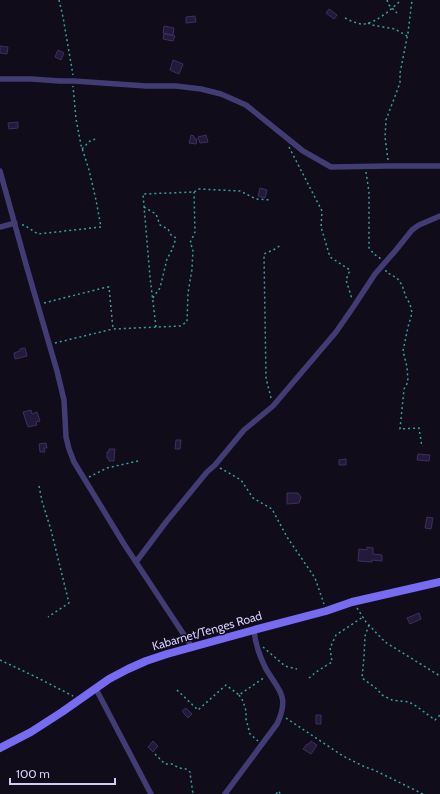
<svg xmlns="http://www.w3.org/2000/svg" width="440" height="794" font-family="Cabin,sans-serif">
<rect width="100%" height="100%" fill="#100c1a"/>
<path fill="#231a39" stroke="#3d2e63" d="M 329,9 L 337,15 L 334,19 L 326,13 Z
M 195,16 L 196,22 L 186,23 L 186,17 Z
M 164,26 L 174,28 L 173,35 L 163,33 Z
M 164,34 L 175,36 L 173,41 L 163,39 Z
M 0,46 L 8,47 L 7,54 L 0,53 Z
M 58,50 L 64,53 L 61,60 L 55,57 Z
M 173,60 L 183,64 L 179,74 L 170,70 Z
M 18,122 L 18,128 L 9,129 L 8,123 Z
M 191,135 L 194,136 L 194,139 L 197,139 L 196,144 L 189,143 Z
M 206,135 L 208,142 L 200,143 L 198,137 Z
M 260,188 L 267,190 L 265,198 L 258,196 Z
M 25,348 L 27,356 L 15,359 L 14,353 L 20,351 L 20,349 Z
M 31,410 L 32,414 L 37,412 L 40,421 L 36,422 L 37,425 L 28,427 L 23,412 Z
M 176,440 L 181,440 L 180,449 L 175,449 Z
M 46,443 L 47,448 L 44,448 L 45,452 L 40,452 L 39,444 Z
M 109,449 L 115,449 L 114,461 L 109,461 L 109,459 L 107,458 L 107,452 L 109,452 Z
M 418,454 L 430,455 L 429,461 L 417,460 Z
M 346,459 L 346,465 L 339,465 L 339,460 Z
M 287,493 L 298,493 L 301,497 L 299,503 L 287,504 Z
M 427,517 L 433,518 L 431,529 L 425,528 Z
M 367,547 L 373,548 L 373,554 L 382,555 L 382,561 L 372,560 L 372,562 L 358,561 L 359,549 L 367,550 Z
M 419,613 L 421,619 L 410,624 L 407,618 Z
M 186,708 L 192,714 L 188,718 L 182,711 Z
M 316,715 L 321,715 L 321,724 L 316,724 Z
M 153,741 L 158,746 L 153,752 L 148,747 Z
M 311,741 L 317,745 L 311,754 L 303,749 L 307,744 L 309,744 Z"/>
<g fill="none" stroke-linecap="round" stroke-linejoin="round">
<path stroke="#37a1a1" stroke-width="1.5" stroke-dasharray="2 3" stroke-linecap="butt" d="M 59,0 L 63,17 L 73,75
M 387,0 L 389,5 L 397,13
M 345,18 C 351,21 357,24 363,24 C 375,24 393,8 401,0
M 368,23 L 372,25 L 395,29 L 407,36
M 289,147 L 322,211 L 321,227 L 330,257 L 350,270 L 346,280 L 352,299
M 82,149 L 91,140 L 97,139
M 388,160 L 385,137 L 386,120 L 400,83 L 400,73 L 408,33 L 412,0
M 366,172 L 369,192 L 369,248 L 374,254 L 381,259
M 144,207 L 156,214 L 160,225 L 168,229 L 171,235 L 176,238 L 172,250 L 167,259 L 160,288 L 152,299
M 22,225 L 24,225 L 38,234 L 101,227 L 96,200 L 89,170 L 81,145 L 76,119 L 73,86
M 386,270 L 386,272 L 397,278 L 402,285 L 406,297 L 410,304 L 412,313 L 408,327 L 403,351 L 407,367 L 408,382 L 404,389 L 400,429 L 419,428 L 422,447
M 44,303 L 103,288 L 109,287 L 113,329 L 180,326 L 187,322 L 188,293 L 192,269 L 193,249 L 190,243 L 195,232 L 194,192
M 156,327 L 150,277 L 143,194 L 194,192 L 199,189 L 240,191 L 256,199 L 271,200
M 55,343 L 113,329
M 271,398 L 266,378 L 264,254 L 275,249 L 281,245
M 220,468 L 241,480 L 253,498 L 272,509 L 287,537 L 315,578 L 324,604
M 89,477 L 107,468 L 138,461
M 39,486 L 42,501 L 51,530 L 69,603 L 48,617
M 357,608 L 366,622 L 385,642 L 440,676
M 369,625 L 365,636 L 364,657 L 362,678 L 377,689 L 382,695 L 392,700 L 409,702 L 416,706 L 435,720 L 440,715
M 263,647 L 285,666 L 297,669
M 0,660 L 36,677 L 73,696
M 309,678 L 316,672 L 332,662 L 330,648 L 336,635 L 363,617
M 177,690 L 198,710 L 226,685 L 239,695 L 265,677
M 239,695 L 243,701 L 246,711 L 246,719 L 250,734 L 258,741
M 286,718 L 343,756 L 365,767 L 374,770 L 423,794
M 155,754 L 165,764 L 172,764 L 179,768 L 186,769 L 190,772 L 190,773 L 193,794
M 276,794 L 279,791 L 280,794"/>
<path stroke="#423c75" stroke-width="5.5" d="M 0,79 L 31,79 L 60,81 L 74,81 L 146,86 L 176,86 L 201,89 L 221,94 L 246,105 L 303,151 L 331,167 L 388,166 L 440,166
M 0,171 L 27,268 L 57,371 L 64,400 L 66,437 L 69,449 L 74,462 L 124,544 L 192,647
M 0,227 L 15,223
M 136,562 L 166,522 L 207,472 L 215,465 L 244,430 L 273,406 L 336,332 L 354,306 L 375,274 L 396,250 L 412,230 L 419,225 L 440,216
M 96,689 L 151,794
M 225,794 L 277,724 C 290,696 279,691 266,669 C 260,657 255,643 254,630"/>
<path stroke="#776bf1" stroke-width="8" d="M 0,748 L 31,732 L 62,712 L 109,679 L 128,669 L 146,661 L 167,654 L 254,630 L 326,611 L 352,602 L 440,582"/>
</g>
<g text-anchor="middle" stroke-width="3" stroke-linejoin="round" paint-order="stroke">
<g font-size="12" fill="#d3cbfa" stroke="#100c1a">
<text transform="translate(207 631) rotate(-16)" y="4">Kabarnet/Tenges Road</text>
</g>
</g>
<path d="M10 778v6h105v-6" fill="none" stroke="#d3cbfa" stroke-width="2"/>
<text x="16" y="778" font-size="12" fill="#d3cbfa" stroke="#100c1a" stroke-width="3" paint-order="stroke">100 m</text>
</svg>
